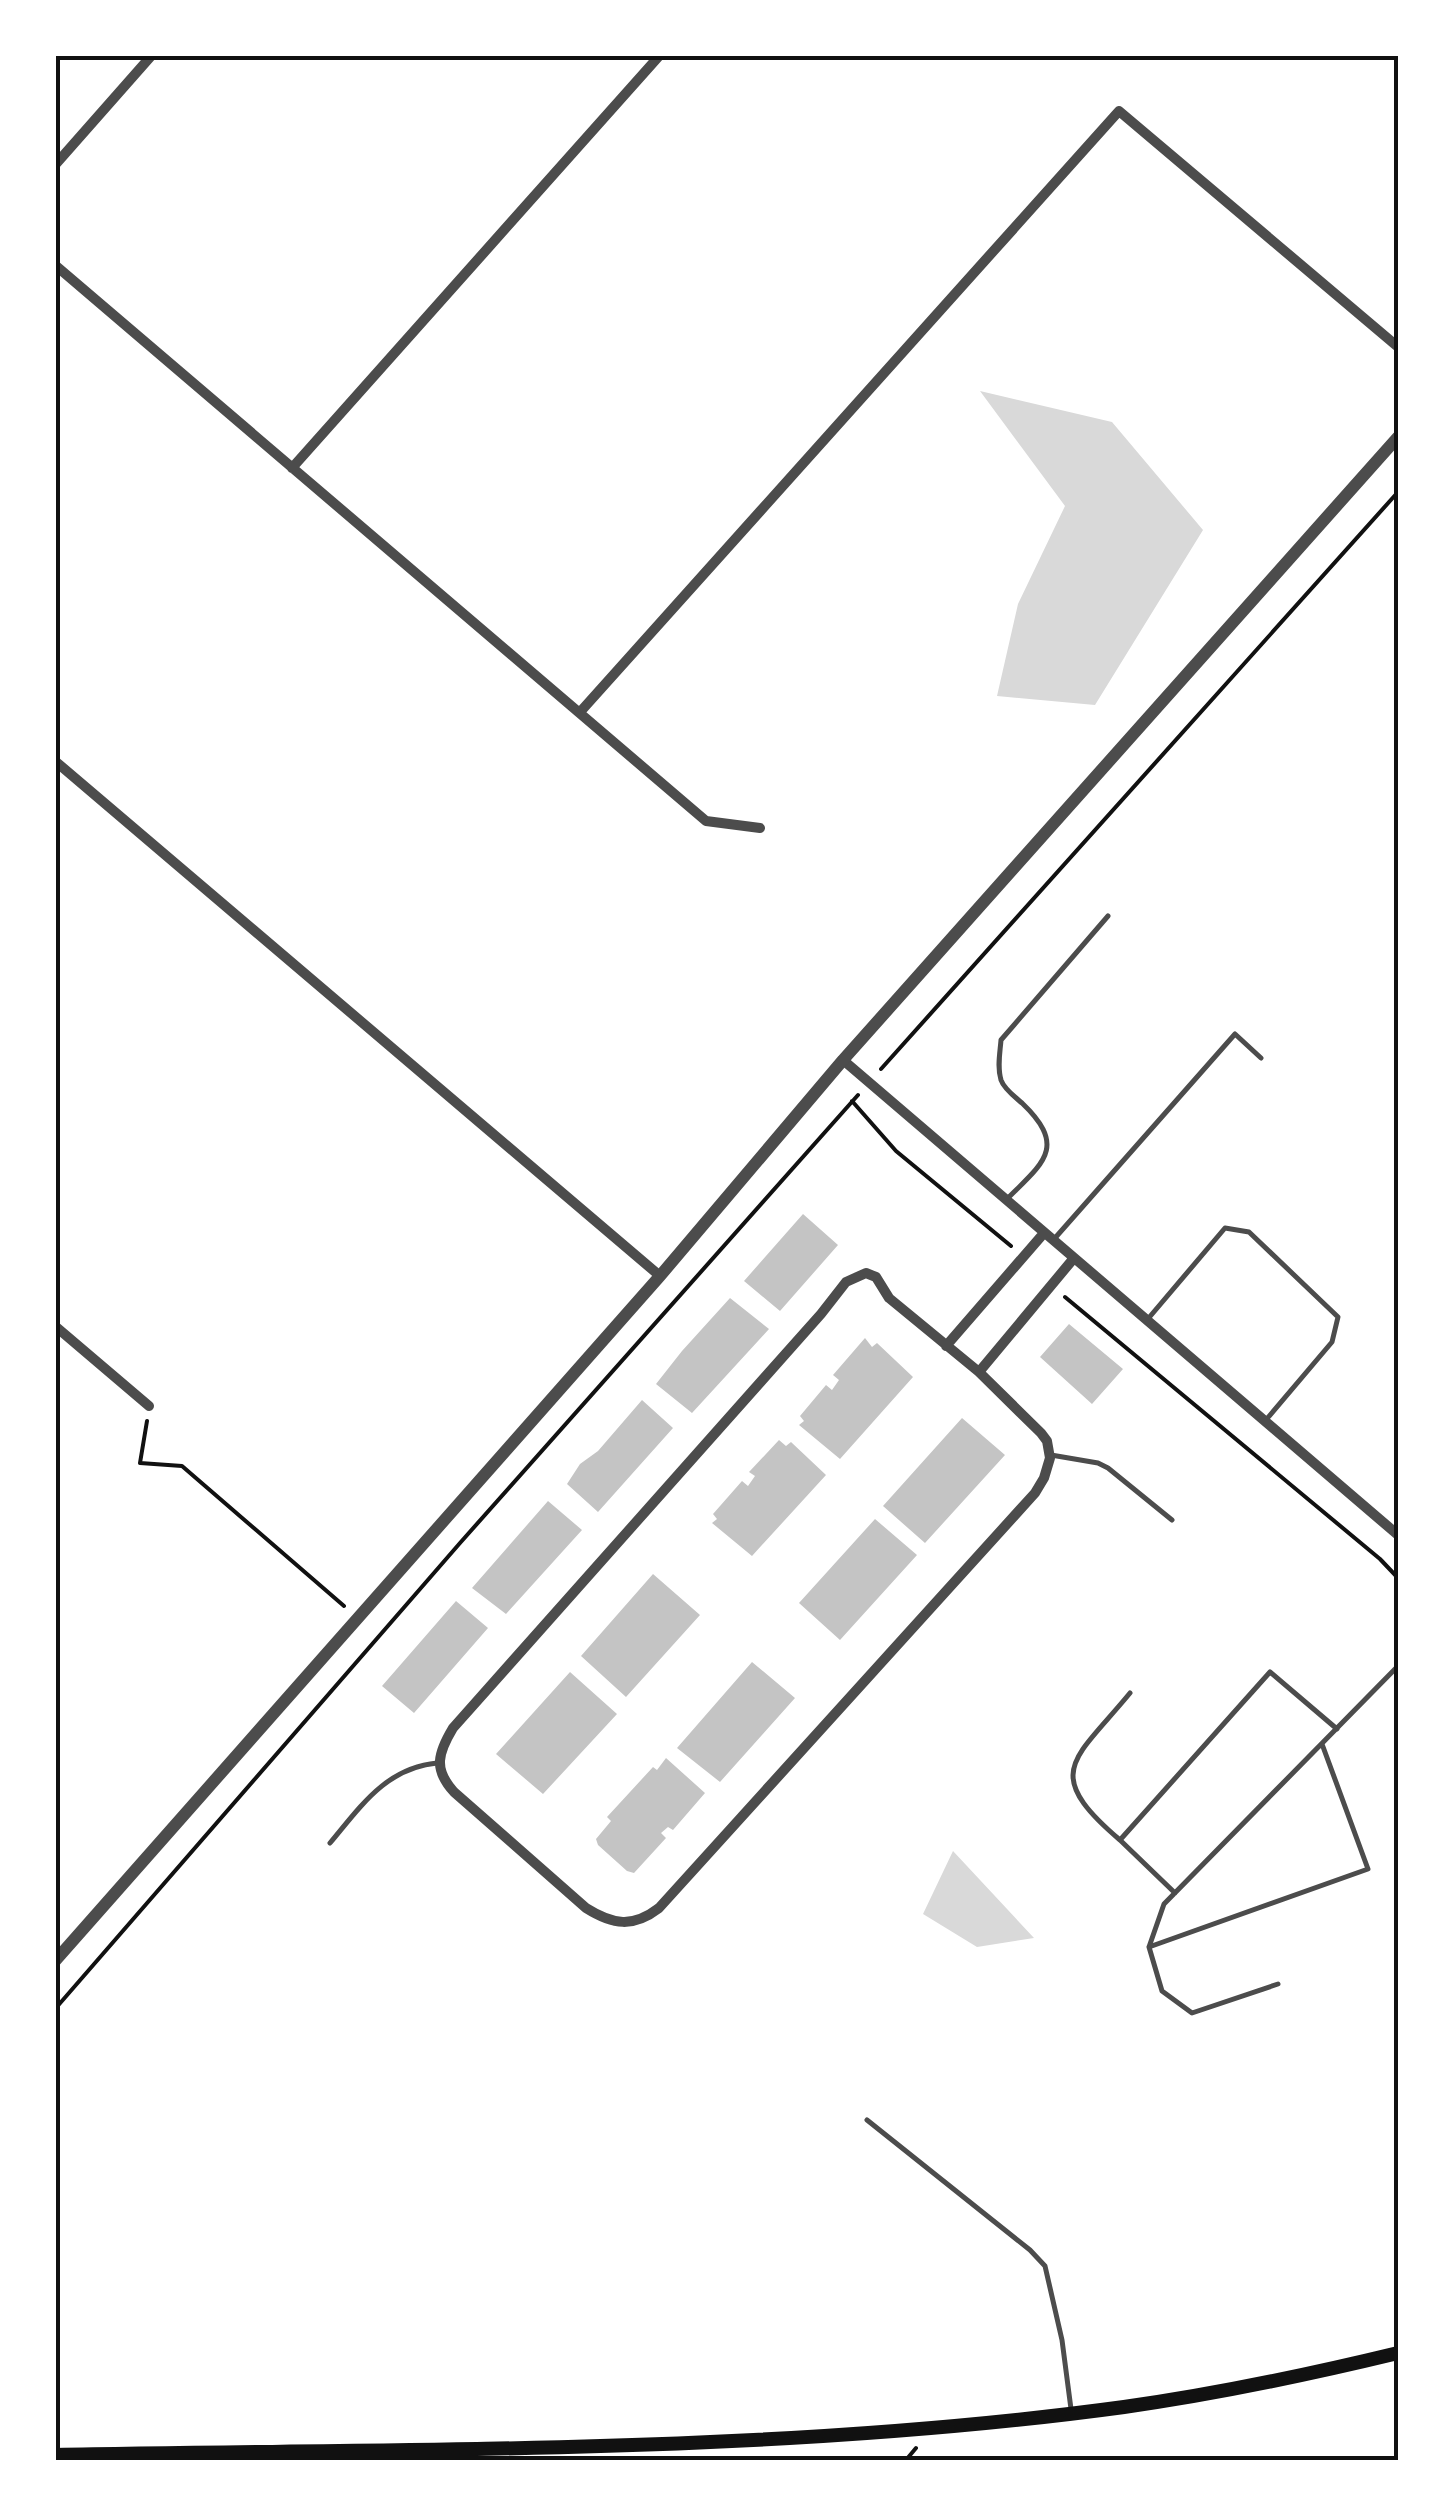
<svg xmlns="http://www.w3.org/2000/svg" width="1453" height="2515" font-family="Raleway,sans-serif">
<rect width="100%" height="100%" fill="#fff"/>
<path fill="#d9d9d9" d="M 980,391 L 1112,422 L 1203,530 L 1095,705 L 997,696 L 1018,604 L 1065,506 Z
M 953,1851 L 1034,1938 L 977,1947 L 923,1914 Z"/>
<path fill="#c4c4c4" d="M 803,1214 L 838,1245 L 780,1311 L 744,1281 Z
M 730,1298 L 769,1329 L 692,1413 L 656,1384 L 682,1351 Z
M 1069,1324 L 1123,1369 L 1092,1404 L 1040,1357 Z
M 865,1338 L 872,1347 L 877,1343 L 913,1377 L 840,1459 L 799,1425 L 804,1421 L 800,1416 L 826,1385 L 832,1390 L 839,1380 L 833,1375 Z
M 642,1400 L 673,1428 L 598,1512 L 567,1484 L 580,1464 L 598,1451 Z
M 962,1418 L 1005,1455 L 925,1543 L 883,1506 Z
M 779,1440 L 786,1446 L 791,1442 L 826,1475 L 752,1556 L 712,1523 L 717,1519 L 713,1514 L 742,1481 L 748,1486 L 755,1476 L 749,1472 Z
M 548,1501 L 582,1530 L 506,1614 L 472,1588 Z
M 875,1519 L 917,1555 L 840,1640 L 799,1603 Z
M 653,1574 L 700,1615 L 626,1697 L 581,1656 Z
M 456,1601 L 488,1628 L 414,1713 L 382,1686 Z
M 752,1662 L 795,1698 L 720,1782 L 677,1748 Z
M 570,1672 L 617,1714 L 543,1794 L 496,1754 Z
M 666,1758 L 705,1793 L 673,1830 L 668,1827 L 661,1833 L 666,1838 L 634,1873 L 627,1871 L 598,1845 L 596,1839 L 611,1821 L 607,1817 L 653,1767 L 657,1770 Z"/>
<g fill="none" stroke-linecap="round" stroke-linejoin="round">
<path stroke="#111" stroke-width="4" d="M 881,1069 L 1398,492
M 852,1101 L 896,1151 L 1011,1246
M 1065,1297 L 1380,1559 L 1398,1578
M 147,1421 L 140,1463 L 182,1466 L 344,1606
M 55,2009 L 460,1543 L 858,1095
M 906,2460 L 916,2448"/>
<path stroke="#4c4c4c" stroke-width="5" d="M 1007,1199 C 1043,1163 1068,1147 1022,1103 C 1015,1097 1004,1089 1001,1080 C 997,1067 1000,1053 1001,1040 L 1108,916
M 1055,1238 L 1235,1034 L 1261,1058
M 1147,1320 L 1225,1228 L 1249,1232 L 1338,1317 L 1332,1342 L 1265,1421
M 1051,1455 L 1098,1463 L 1108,1468 L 1172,1520
M 1120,1840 C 1040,1772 1075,1760 1130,1693
M 330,1843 C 361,1806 386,1768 437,1763
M 1175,1893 L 1120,1840 L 1270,1672 L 1337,1729
M 1149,1947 L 1368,1869 L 1322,1744
M 1278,1984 L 1192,2013 L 1162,1991 L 1149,1947 L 1164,1904 L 1398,1666
M 867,2120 L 1030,2250 L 1045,2266 L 1062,2340 L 1071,2409"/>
<path stroke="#4c4c4c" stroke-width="10" d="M 55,165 L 152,55
M 55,265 L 706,821 L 760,828
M 292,468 L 660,55
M 581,711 L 1119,111 L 1398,347
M 55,761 L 660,1276
M 843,1060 L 1398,1535
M 866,1273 L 876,1277 L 889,1298 L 979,1372 L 1041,1433 L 1047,1441 L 1050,1458 L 1044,1478 L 1035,1493 L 659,1908 C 633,1928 613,1925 586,1908 L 454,1792 C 433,1769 438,1753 453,1728 L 821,1314 L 846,1282 Z
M 55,1326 L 149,1406
M 946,1346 L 1044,1233
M 979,1372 L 1074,1258"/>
<path stroke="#4c4c4c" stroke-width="12" d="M 55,1961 L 660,1276 L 843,1060 L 1398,437"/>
<path stroke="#111" stroke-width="14" d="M 55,2455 C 411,2448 771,2455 1124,2407 C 1217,2394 1307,2375 1398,2353"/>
</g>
<rect width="1453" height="2515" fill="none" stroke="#ffffff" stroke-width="115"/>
<rect x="58" y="58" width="1338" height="2400" fill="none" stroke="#111" stroke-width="4"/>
</svg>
